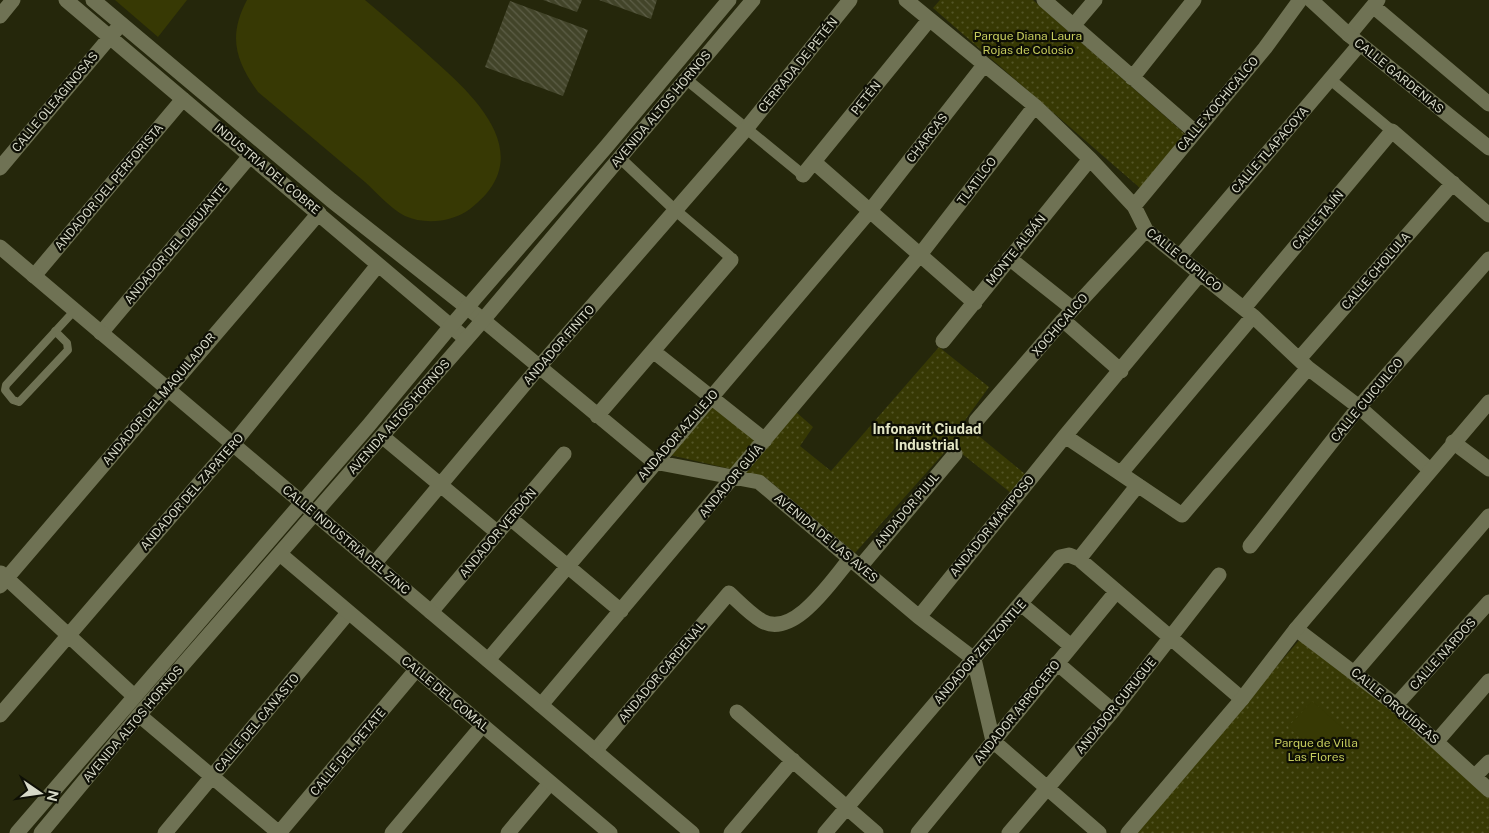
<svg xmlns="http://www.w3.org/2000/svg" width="1489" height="833" font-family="'Public Sans',sans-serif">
<defs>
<pattern id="park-dots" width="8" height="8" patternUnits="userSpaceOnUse" patternTransform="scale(1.25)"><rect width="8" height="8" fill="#373904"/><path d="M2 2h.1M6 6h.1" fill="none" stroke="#535527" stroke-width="1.8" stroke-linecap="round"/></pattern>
<pattern id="building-back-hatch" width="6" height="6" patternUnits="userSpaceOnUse" patternTransform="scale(1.25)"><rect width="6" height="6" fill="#424429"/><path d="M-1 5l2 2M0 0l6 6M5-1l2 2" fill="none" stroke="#5d5e47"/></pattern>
</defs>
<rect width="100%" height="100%" fill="#25270b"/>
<path fill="url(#park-dots)" d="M 940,0 L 1033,0 L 1185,134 L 1140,188 L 933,8 Z
M 939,347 L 989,387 L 963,423 L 1025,474 L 1011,493 L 951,445 L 855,553 L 765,477 L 670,455 L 720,397 L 774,438 L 796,412 L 813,427 L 800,446 L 831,471 Z
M 1302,637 L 1489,790 L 1489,833 L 1133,833 Z"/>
<path fill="#373904" d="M 115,0 L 187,0 L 158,37 Z
M 247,0 L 365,0 C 389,20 413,41 436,62 C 480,101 537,158 470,209 C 453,222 425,225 405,216 C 391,209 377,193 365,182 C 329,152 294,122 258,92 C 235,60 228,36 247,0 Z
M 1312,701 L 1355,739 L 1332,765 L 1288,727 Z"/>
<path fill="url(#building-back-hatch)" d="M 543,0 L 582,0 L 577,12 Z
M 599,0 L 657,0 L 651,19 Z
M 510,1 L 588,30 L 563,96 L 485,67 Z"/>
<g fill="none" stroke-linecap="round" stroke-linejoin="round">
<path stroke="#6f7254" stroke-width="8" d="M 55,331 L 67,343 L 68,350 L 19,402 L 13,400 L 5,390 L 6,385 L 75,310"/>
<path stroke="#6f7254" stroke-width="11" d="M 686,79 L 803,175
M 1331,80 L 1392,131
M 621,159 L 675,210 L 729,256 L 731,260"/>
<path stroke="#6f7254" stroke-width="15" d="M 66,0 L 466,339
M 93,0 L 331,200 L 483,320 L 654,462 L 759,482 L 919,617 L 974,659 L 993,741 L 1099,833
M 906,0 L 1035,106 L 1090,159 L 1134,206 L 1146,230 L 1253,316 L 1308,368 L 1359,407 L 1430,470
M 1044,0 L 1195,132
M 1373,6 L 1489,104
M 0,16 L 13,0
M 1073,26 L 1095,0
M 1349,35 L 1378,0
M 1132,78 L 1194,0
M 814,162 L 975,303
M 0,168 L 116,30
M 803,175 L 929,20
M 1134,206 L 1265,48 L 1300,0
M 1180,256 L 1360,44
M 1009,258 L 1073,309
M 34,276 L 183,99
M 1244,308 L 1392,131 L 1489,215
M 1063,320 L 1121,371
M 101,333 L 250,156
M 943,341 L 1090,159
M 653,351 L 765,440
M 1299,359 L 1453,183
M 597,416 L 731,260
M 976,421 L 1063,320 L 1146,230
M 1065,436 L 1182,515 L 1308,368
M 383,437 L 498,533
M 1453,442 L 1489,469
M 1121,473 L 1253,316
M 510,518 L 621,611
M 1250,546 L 1359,407 L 1489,259
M 1079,559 L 1242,699
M 374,564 L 539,367 L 746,129 L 850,0
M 860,567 L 955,454
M 1,573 L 134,696
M 0,586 L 319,213
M 1021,604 L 1071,646
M 431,612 L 564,454
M 919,617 L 1065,436 L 1200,274
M 1296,629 L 1396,705 L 1489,790
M 488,660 L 869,212 L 984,65
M 1057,663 L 1113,711
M 1355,672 L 1489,516
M 541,705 L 919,256 L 1035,106
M 1396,705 L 1489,602
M 737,712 L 876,833
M 0,715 L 233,444 L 378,265
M 139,715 L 279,833
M 1437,741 L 1489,681
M 595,751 L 729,593 C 739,602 750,614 762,621 C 794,639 832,580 850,559
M 1475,776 L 1489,762
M 165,833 L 348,613
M 279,833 L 416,670
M 392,833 L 482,726
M 508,833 L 550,783
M 731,833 L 793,760
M 825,833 L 1060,557 L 1069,555 L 1079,559 L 1138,485
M 918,833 L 1116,592
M 1009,833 L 1113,711 L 1219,575"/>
<path stroke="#6f7254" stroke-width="15" d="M 1311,0 L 1349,35 L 1489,148
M 0,247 L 692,833
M 280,554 L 610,833
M 17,833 L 369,425 L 451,326 L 606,147 L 729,0
M 41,833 L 139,715 L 483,320 L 753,0
M 1128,833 L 1242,699 L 1296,629 L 1489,402"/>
</g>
<g text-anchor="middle" stroke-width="4.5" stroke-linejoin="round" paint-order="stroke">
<g font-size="12" fill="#c5cb5d" stroke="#0e0f05">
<text x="1028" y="40">Parque Diana Laura<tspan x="1028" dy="14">Rojas de Colosio</tspan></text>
<text x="1316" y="747">Parque de Villa<tspan x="1316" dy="14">Las Flores</tspan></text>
</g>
<g font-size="12" fill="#d7d9c8" stroke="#0e0f05">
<text transform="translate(798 65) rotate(-51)" y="4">CERRADA DE PETÉN</text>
<text transform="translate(1399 76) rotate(39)" y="4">CALLE GARDENIAS</text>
<text transform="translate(866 98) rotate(-51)" y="4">PETÉN</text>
<text transform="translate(55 102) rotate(-50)" y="4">CALLE OLEAGINOSAS</text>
<text transform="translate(1218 104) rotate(-50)" y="4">CALLE XOCHICALCO</text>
<text transform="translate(661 109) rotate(-50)" y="4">AVENIDA ALTOS HORNOS</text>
<text transform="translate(927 138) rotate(-52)" y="4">CHARCAS</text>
<text transform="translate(1270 150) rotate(-49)" y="4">CALLE TLAPACOYA</text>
<text transform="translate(267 169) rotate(40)" y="4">INDUSTRIA DEL COBRE</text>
<text transform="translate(977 181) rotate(-53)" y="4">TLATILCO</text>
<text transform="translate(109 187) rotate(-50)" y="4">ANDADOR DEL PERFORISTA</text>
<text transform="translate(1318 220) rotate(-50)" y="4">CALLE TAJÍN</text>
<text transform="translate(176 244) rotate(-50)" y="4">ANDADOR DEL DIBUJANTE</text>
<text transform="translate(1016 250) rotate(-51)" y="4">MONTE ALBÁN</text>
<text transform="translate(1184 260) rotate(39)" y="4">CALLE CUPILCO</text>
<text transform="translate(1376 271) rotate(-49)" y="4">CALLE CHOLULA</text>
<text transform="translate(1060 325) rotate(-49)" y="4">XOCHICALCO</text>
<text transform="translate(559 345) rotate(-49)" y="4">ANDADOR FINITO</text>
<text transform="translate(159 399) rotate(-50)" y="4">ANDADOR DEL MAQUILADOR</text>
<text transform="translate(1367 400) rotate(-50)" y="4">CALLE CUICUILCO</text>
<text transform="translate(399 417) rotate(-49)" y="4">AVENIDA ALTOS HORNOS</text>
<text transform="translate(678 435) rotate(-49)" y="4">ANDADOR AZULEJO</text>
<text transform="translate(731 481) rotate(-50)" y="4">ANDADOR GUÍA</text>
<text transform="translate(192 492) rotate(-49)" y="4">ANDADOR DEL ZAPATERO</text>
<text transform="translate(907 510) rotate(-50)" y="4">ANDADOR PIJUL</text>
<text transform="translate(992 526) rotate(-51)" y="4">ANDADOR MARIPOSO</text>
<text transform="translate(498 533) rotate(-50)" y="4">ANDADOR VERDÓN</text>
<text transform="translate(826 538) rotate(40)" y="4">AVENIDA DE LAS AVES</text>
<text transform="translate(346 540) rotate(40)" y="4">CALLE INDUSTRIA DEL ZINC</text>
<text transform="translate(980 652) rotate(-49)" y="4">ANDADOR ZENZONTLE</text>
<text transform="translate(1443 654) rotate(-48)" y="4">CALLE NARDOS</text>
<text transform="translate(662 672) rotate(-50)" y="4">ANDADOR CARDENAL</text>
<text transform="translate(445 694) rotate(40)" y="4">CALLE DEL COMAL</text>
<text transform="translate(1116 706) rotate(-51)" y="4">ANDADOR CURUGUE</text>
<text transform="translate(1395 706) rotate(40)" y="4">CALLE ORQUÍDEAS</text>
<text transform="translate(1017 712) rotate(-51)" y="4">ANDADOR ARROCERO</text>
<text transform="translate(257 723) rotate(-50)" y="4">CALLE DEL CANASTO</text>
<text transform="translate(133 724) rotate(-50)" y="4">AVENIDA ALTOS HORNOS</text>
<text transform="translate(348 752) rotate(-50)" y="4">CALLE DEL PETATE</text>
</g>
<g font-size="14" font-weight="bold" fill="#e4e7c6" stroke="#0e0f05">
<text x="927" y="434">Infonavit Ciudad<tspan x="927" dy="16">Industrial</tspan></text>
</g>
</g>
<g transform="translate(40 793) rotate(103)" stroke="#0e0f05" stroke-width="4" paint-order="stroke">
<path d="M0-4L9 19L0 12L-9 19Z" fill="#d7d9c8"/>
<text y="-8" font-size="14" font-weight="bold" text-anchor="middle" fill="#d7d9c8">N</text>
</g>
</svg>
